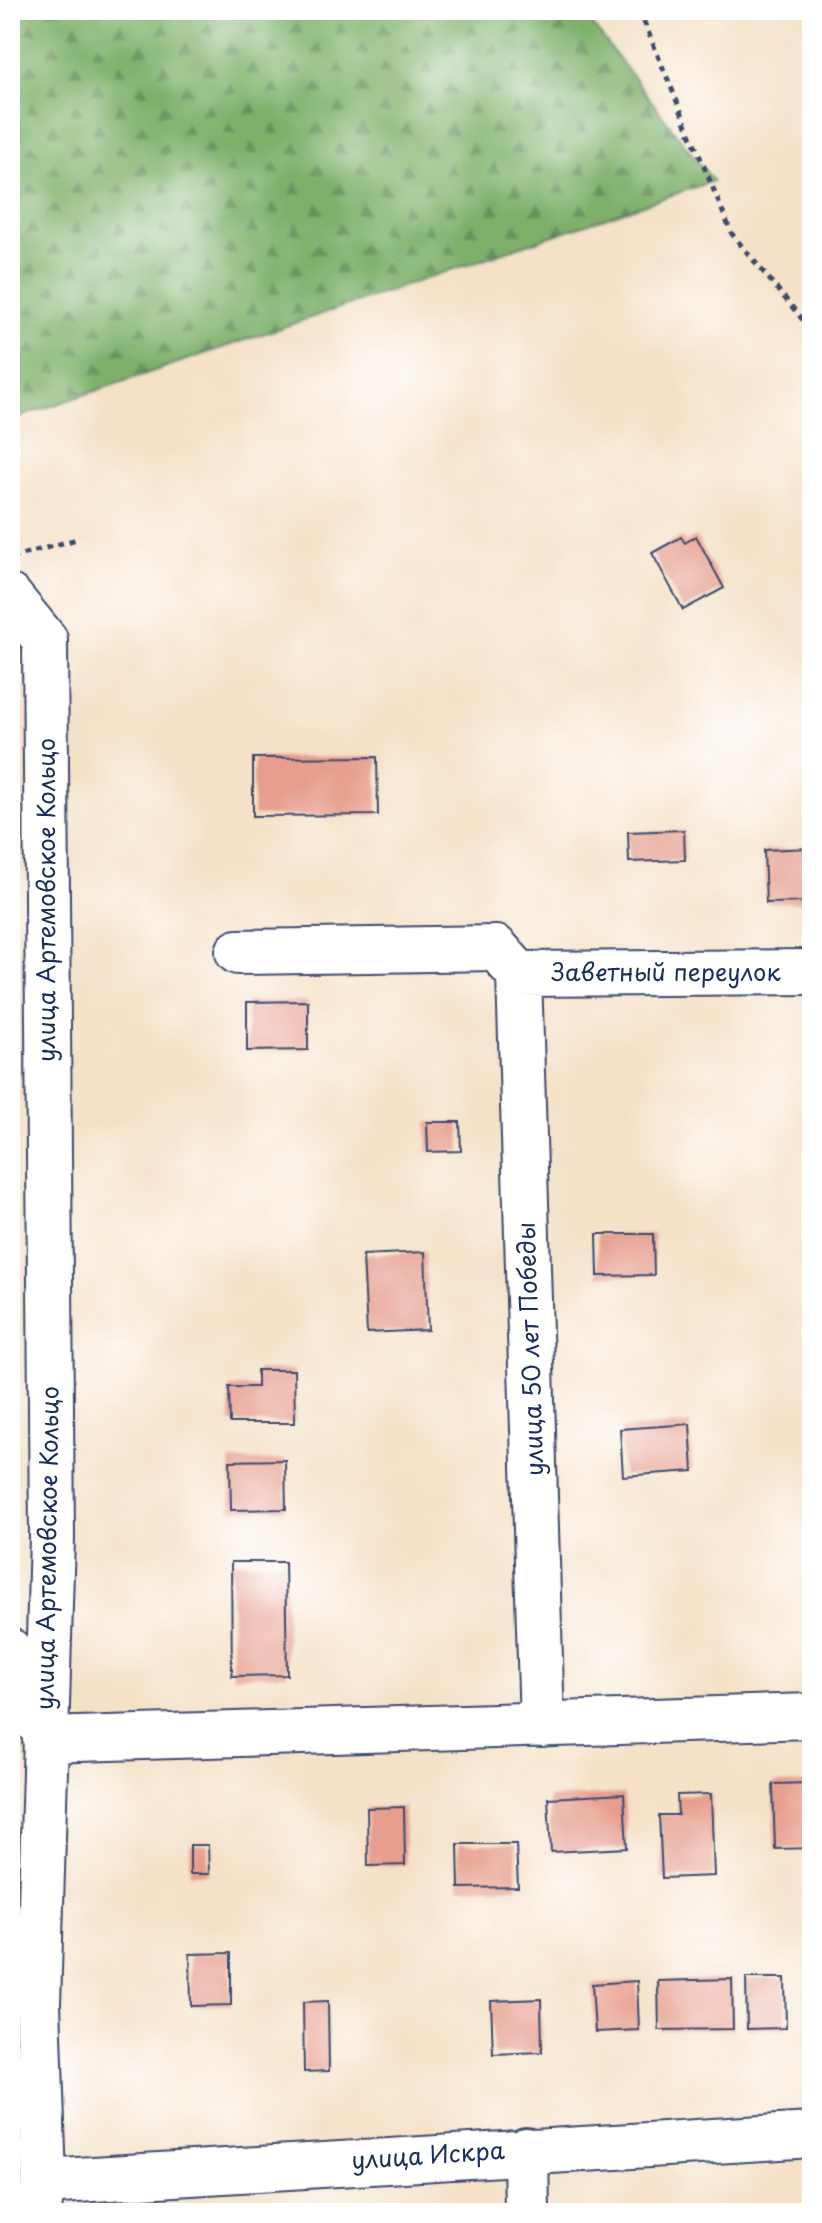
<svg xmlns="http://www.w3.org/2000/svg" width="822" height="2223" font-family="'Playpen Sans',sans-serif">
<defs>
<pattern id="forest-firs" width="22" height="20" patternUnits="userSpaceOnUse" patternTransform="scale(2)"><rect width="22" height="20" fill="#7eb06b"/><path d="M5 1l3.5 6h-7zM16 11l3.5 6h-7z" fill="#66905b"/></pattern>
</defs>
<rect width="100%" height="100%" fill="#fff"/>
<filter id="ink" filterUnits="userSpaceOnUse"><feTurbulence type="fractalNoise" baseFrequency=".0125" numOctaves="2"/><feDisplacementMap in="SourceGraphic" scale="16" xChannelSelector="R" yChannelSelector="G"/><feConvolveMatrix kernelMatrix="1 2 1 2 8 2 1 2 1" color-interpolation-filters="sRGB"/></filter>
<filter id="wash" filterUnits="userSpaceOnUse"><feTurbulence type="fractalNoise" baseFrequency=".006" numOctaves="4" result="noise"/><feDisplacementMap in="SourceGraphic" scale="32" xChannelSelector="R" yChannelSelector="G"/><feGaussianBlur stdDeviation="1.8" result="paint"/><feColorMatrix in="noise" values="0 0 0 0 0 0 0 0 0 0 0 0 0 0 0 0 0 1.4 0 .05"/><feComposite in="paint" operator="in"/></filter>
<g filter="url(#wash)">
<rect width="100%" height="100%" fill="#f4e1c7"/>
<path fill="url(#forest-firs)" stroke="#4c7064" stroke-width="2" d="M 10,10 L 581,10 L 713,181 L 10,420 Z"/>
<g id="blocks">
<path fill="#e79e8e" d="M 696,536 L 724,588 L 683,610 L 652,553 L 681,537 L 685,543 Z
M 377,757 L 378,815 L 253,816 L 253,758 Z
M 684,830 L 685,860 L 629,862 L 628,832 Z
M 812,848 L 812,902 L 766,903 L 764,850 Z
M 308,1001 L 308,1050 L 247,1051 L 247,1002 Z
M 427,1122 L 460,1122 L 461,1151 L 428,1152 Z
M 597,1234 L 653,1234 L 654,1275 L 598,1276 Z
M 425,1252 L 428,1330 L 367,1333 L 363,1255 Z
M 257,1370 L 294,1370 L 295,1423 L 230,1423 L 229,1387 L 257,1387 Z
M 690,1424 L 693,1471 L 623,1476 L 620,1429 Z
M 285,1460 L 286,1509 L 231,1510 L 230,1461 Z
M 231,1562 L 285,1562 L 287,1675 L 232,1676 Z
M 812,1783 L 812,1848 L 775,1849 L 773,1784 Z
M 624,1794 L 627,1848 L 551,1852 L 548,1798 Z
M 711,1794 L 714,1876 L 662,1878 L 659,1815 L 678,1815 L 677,1795 Z
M 404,1807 L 405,1865 L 368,1866 L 367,1808 Z
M 458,1844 L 516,1844 L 518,1887 L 459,1888 Z
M 190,1845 L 208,1845 L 209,1874 L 190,1874 Z
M 231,1953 L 231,2005 L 191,2006 L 190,1954 Z
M 746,1978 L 785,1978 L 786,2028 L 747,2029 Z
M 732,1979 L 733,2029 L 659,2030 L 658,1981 Z
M 637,1981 L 639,2030 L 595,2032 L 592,1984 Z
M 541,1999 L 542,2052 L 493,2054 L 491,2001 Z
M 328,2001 L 329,2071 L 304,2072 L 303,2002 Z"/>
</g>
</g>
<g filter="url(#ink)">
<use href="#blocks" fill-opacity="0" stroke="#3c4a6e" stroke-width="2"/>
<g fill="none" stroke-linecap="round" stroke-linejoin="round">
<defs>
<path id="minor" d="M 10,597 L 45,640 L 52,1538 L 38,2004 L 44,2182 L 38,2213
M 238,952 L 496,948 L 519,974
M 519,974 L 542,1725
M 519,974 L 812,972
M 10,1651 L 38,1723
M 45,1740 L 812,1716
M 526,2150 L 527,2213
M 44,2182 L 812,2135"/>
</defs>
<use href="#minor" stroke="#3c4a6e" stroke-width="48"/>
<path stroke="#3c4a6e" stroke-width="5" stroke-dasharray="6 6" stroke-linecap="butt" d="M 639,10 L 732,234 L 812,331
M 11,558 L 80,538"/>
<use href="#minor" stroke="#fff" stroke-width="44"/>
</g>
</g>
<g text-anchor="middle" stroke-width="7" stroke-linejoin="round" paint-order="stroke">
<g font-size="24" fill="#1b2f5e" stroke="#fff">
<text transform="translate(47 900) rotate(-90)" y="8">улица Артемовское Кольцо</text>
<text x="666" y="981">Заветный переулок</text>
<text transform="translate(531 1349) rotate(-92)" y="8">улица 50 лет Победы</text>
<text transform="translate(48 1548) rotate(-89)" y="8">улица Артемовское Кольцо</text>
<text transform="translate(428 2156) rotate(-4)" y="8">улица Искра</text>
</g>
</g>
<rect width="822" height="2223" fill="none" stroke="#fff" stroke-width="40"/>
</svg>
